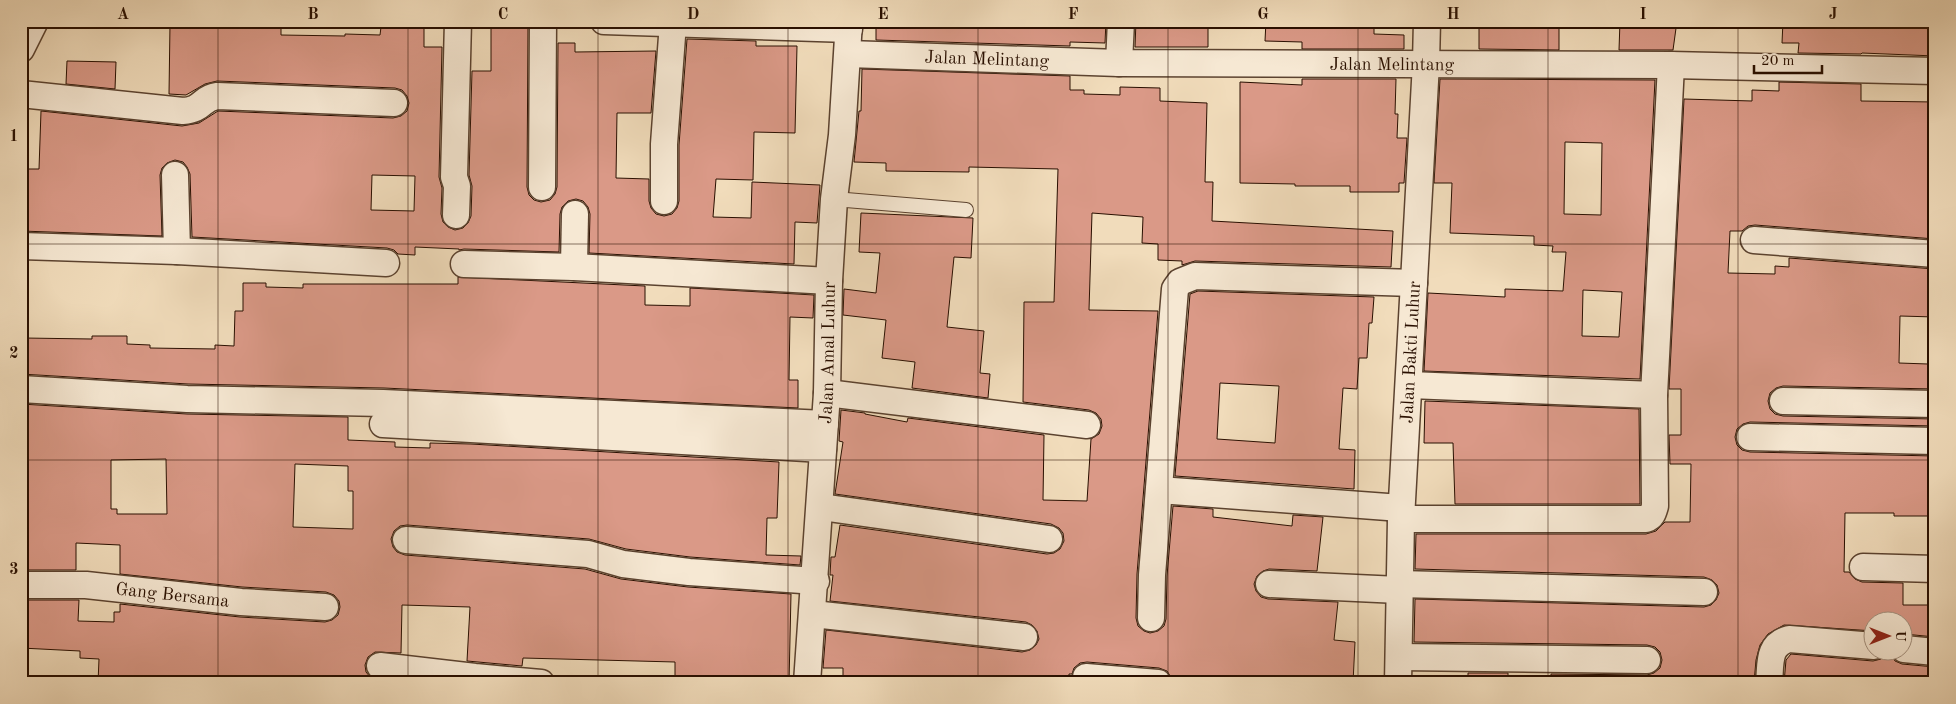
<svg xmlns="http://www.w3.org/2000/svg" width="1956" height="704" font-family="'Old Standard TT',serif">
<rect width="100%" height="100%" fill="#f1dcbb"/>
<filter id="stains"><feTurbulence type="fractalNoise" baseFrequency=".004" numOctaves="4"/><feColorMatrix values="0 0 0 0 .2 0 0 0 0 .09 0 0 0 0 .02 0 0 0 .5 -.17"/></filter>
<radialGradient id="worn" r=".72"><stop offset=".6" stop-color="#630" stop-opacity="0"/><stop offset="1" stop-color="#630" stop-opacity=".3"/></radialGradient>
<path fill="#da9987" stroke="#290f00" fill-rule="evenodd" d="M 207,21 L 281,21 L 281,35 L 345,36 L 345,34 L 380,35 L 381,27 L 424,28 L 424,47 L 442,47 L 439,177 L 442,188 L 441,214 L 443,222 L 448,227 L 455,230 L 463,228 L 468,223 L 471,216 L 472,186 L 469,175 L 472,71 L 491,71 L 491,27 L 528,27 L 527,187 L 529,195 L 534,200 L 541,202 L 550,200 L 555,194 L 557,187 L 558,43 L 575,43 L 575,52 L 656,51 L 651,113 L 617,113 L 616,178 L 649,179 L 649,201 L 651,208 L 656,214 L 664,216 L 672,214 L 677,208 L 679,201 L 679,145 L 687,39 L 756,41 L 756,46 L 797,46 L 795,133 L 754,132 L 753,180 L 716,179 L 713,217 L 751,218 L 752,182 L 820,185 L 817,223 L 795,222 L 794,264 L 589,253 L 590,214 L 588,207 L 583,201 L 576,199 L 568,201 L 562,207 L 560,214 L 559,252 L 464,249 L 459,250 L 459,249 L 415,247 L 415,255 L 398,254 L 394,250 L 387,248 L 192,237 L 190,174 L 187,167 L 183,162 L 175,160 L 167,163 L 162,168 L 160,175 L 162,236 L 21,231 L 21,169 L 39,169 L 41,111 L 182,126 L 199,123 L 218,111 L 393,118 L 401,116 L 407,111 L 409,103 L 407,96 L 402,90 L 395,88 L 217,81 L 205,84 L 186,95 L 169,94 L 170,24 L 207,24 ZM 372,175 L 415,176 L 414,211 L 371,210 Z
M 876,21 L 1106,21 L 1105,43 L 1070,42 L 1070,46 L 876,40 Z
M 1136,21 L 1208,21 L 1208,47 L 1135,47 Z
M 1266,21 L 1374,21 L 1374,34 L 1404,35 L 1404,49 L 1302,49 L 1302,42 L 1265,41 Z
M 1479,21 L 1559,21 L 1559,50 L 1479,49 Z
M 1620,21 L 1677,21 L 1673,50 L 1619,50 Z
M 1783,21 L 1935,21 L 1935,56 L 1862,53 L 1861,54 L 1798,53 L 1799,43 L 1782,43 Z
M 67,61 L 116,62 L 115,89 L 66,84 Z
M 862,69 L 1070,76 L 1070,90 L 1084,90 L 1084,94 L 1120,95 L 1120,87 L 1160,88 L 1160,101 L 1207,103 L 1205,182 L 1213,182 L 1212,221 L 1393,231 L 1391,267 L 1195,261 L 1182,265 L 1182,261 L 1158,260 L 1158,244 L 1142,243 L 1143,217 L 1092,213 L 1089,310 L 1158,311 L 1137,574 L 1136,618 L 1138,626 L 1144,631 L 1150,633 L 1158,631 L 1164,626 L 1166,619 L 1167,576 L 1173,506 L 1213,509 L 1213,517 L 1292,526 L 1293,515 L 1323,517 L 1317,571 L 1269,569 L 1263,571 L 1257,576 L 1254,584 L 1256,591 L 1261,597 L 1268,599 L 1338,602 L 1334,640 L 1355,642 L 1353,683 L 1274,680 L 1274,683 L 1236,683 L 1172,679 L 1167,671 L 1159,668 L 1087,662 L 1080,663 L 1074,668 L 1072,674 L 1069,674 L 1069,683 L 843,683 L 843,668 L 823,668 L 826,630 L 1022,652 L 1030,650 L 1036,645 L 1039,639 L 1037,631 L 1032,625 L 1026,622 L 830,601 L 833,575 L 830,575 L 831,557 L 835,557 L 840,525 L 1047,554 L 1054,553 L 1060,549 L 1064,541 L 1063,533 L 1059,528 L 1051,524 L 835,494 L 843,442 L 839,441 L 841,410 L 865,413 L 865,414 L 907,422 L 908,418 L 1044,435 L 1043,500 L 1087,501 L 1091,439 L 1099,434 L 1102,426 L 1101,419 L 1096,413 L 1089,410 L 1023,402 L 1024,302 L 1054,302 L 1058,169 L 969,167 L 969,172 L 886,171 L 886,163 L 854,162 L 859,111 L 861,111 Z
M 1302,79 L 1396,79 L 1395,114 L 1398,114 L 1397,138 L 1407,138 L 1404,183 L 1399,183 L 1399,192 L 1350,192 L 1350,186 L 1295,186 L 1295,184 L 1240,183 L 1240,82 L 1302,85 Z
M 1440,79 L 1655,80 L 1640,379 L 1424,371 L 1428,293 L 1505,297 L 1505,289 L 1563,291 L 1566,252 L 1552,252 L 1553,246 L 1534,245 L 1534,236 L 1450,233 L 1452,183 L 1434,183 ZM 1565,142 L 1602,143 L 1601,215 L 1564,214 ZM 1583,290 L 1622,292 L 1619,337 L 1582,336 Z
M 1779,82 L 1861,84 L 1861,101 L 1935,102 L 1935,159 L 1933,159 L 1932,207 L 1935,207 L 1935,239 L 1755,225 L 1748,226 L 1742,231 L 1730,231 L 1728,273 L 1775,274 L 1775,266 L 1789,267 L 1789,258 L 1935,269 L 1935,317 L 1900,316 L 1899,363 L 1928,364 L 1928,366 L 1935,366 L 1935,389 L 1783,386 L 1776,388 L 1770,393 L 1768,401 L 1770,409 L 1775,414 L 1783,416 L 1935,419 L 1935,426 L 1750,422 L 1743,424 L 1737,429 L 1735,437 L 1737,445 L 1742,450 L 1750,452 L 1935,456 L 1934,516 L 1894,516 L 1894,513 L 1845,513 L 1844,572 L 1849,572 L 1855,579 L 1862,582 L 1903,583 L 1903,605 L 1935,605 L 1935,637 L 1904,634 L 1904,622 L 1874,622 L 1874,631 L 1784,625 L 1768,634 L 1760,645 L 1756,660 L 1754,683 L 1551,683 L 1551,674 L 1647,675 L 1654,673 L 1660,668 L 1662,660 L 1660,652 L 1655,647 L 1647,645 L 1414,642 L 1415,599 L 1704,607 L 1711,605 L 1716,600 L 1719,593 L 1717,585 L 1712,580 L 1704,577 L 1415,569 L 1416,534 L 1646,534 L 1656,531 L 1665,522 L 1690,522 L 1691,464 L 1670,464 L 1669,435 L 1681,435 L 1681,389 L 1669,389 L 1684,99 L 1752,101 L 1752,90 L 1779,91 Z
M 861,213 L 973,218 L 971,258 L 954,257 L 947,327 L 984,331 L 980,373 L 990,374 L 988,398 L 912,388 L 915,362 L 882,358 L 886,320 L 843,315 L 844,289 L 876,293 L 880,253 L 859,252 Z
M 458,277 L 645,286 L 645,305 L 690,306 L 690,288 L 814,295 L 813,318 L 790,317 L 789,380 L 798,380 L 798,408 L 384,388 L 188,384 L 21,374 L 21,344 L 24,344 L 24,338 L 92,339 L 92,336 L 127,336 L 127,344 L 150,345 L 150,348 L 215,349 L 215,345 L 234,346 L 235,311 L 243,311 L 243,283 L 266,283 L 266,287 L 303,288 L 303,284 L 458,284 Z
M 1198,291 L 1374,297 L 1372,323 L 1369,323 L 1367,358 L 1359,358 L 1357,389 L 1343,388 L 1339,449 L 1355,450 L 1354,489 L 1175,476 L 1190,294 ZM 1220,383 L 1279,386 L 1275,443 L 1217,439 Z
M 1425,401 L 1639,409 L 1640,504 L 1455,504 L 1453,443 L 1424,443 Z
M 21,404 L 187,414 L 348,417 L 348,440 L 395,442 L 395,447 L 430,448 L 430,443 L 471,444 L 779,462 L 777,518 L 767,518 L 766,555 L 801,556 L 800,565 L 690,557 L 626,549 L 589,539 L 407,525 L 400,526 L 394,531 L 391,539 L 393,547 L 397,552 L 405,555 L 585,569 L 621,579 L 688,587 L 791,594 L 789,683 L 675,683 L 675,662 L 523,658 L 522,666 L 467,661 L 470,607 L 402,605 L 401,653 L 375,652 L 368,657 L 365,665 L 366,672 L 371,678 L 394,683 L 98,683 L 99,659 L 80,658 L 80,651 L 21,648 L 21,600 L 79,600 L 78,621 L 114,622 L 114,612 L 120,612 L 120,604 L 240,617 L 325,622 L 332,620 L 338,615 L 340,607 L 339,601 L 334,595 L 326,592 L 242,587 L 120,574 L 120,545 L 76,543 L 76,570 L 21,570 ZM 166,459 L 167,514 L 117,514 L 117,509 L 111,509 L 111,460 ZM 295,464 L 348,466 L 348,491 L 353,491 L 353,529 L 293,527 Z
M 1887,652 L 1890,652 L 1895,661 L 1902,664 L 1935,667 L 1935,683 L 1784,683 L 1786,660 L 1791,654 L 1873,661 L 1881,659 Z
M 1468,673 L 1508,673 L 1508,683 L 1468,683 Z"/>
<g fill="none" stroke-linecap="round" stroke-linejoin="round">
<defs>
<path id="lane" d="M 834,199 L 966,210"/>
<g id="street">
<path d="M 604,21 L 849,29"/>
<path d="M 21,49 L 35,21"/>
<path id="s1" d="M 848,54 L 1119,63 L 1671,65 L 1935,71"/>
<path d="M 1119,63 L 1121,21"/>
<path d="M 21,94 L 183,111 C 203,110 201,98 217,96 L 394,103"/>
<path d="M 175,175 L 177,251"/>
<path d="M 542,187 L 543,21"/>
<path d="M 664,201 L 664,144 L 673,23"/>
<path d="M 456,215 L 457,186 L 454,177 L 458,21"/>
<path d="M 1754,240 L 1935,254"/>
<path d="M 21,246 L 177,251 L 386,263"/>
<path d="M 464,264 L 574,267 L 829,281"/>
<path d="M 574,267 L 575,214"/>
<path d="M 1410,385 L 1654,395"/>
<path d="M 21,389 L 187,399 L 383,403 L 825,424"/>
<path d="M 827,393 L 1087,425"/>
<path d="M 1783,401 L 1935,404"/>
<path d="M 383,424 L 823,449"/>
<path d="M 1750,437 L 1935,441"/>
<path d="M 1159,490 L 1401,508"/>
<path d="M 821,507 L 1049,539"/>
<path d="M 1401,519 L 1646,519 C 1652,517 1653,513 1655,506 L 1654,395 L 1671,65"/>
<path d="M 406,540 L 588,554 L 623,564 L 689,572 L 816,581"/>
<path d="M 1863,567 L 1935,569"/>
<path d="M 1269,584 L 1399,590"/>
<path d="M 1399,584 L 1704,592"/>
<path id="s2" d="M 21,585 L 86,585 L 241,602 L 325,607"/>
<path d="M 813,614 L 1024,637"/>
<path d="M 1151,618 L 1152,575 L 1175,289 L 1180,282 L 1195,276 L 1414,283"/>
<path d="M 1904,649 L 1935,652"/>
<path d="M 1399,657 L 1647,660"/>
<path d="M 380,666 L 475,677 L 541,683"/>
<path d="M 1086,677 L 1158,683"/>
<path id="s3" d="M 807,683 L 827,393 L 829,281 L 834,199 L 842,135 L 849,21"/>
<path id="s4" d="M 1398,683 L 1401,519 L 1426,63 L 1427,21"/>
<path d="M 1769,683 C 1771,664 1767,645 1789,639 L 1874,646"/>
</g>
</defs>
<use href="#lane" stroke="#5b422f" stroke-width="16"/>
<use href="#street" stroke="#5b422f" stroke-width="29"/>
<use href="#lane" stroke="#f6e8d3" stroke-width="14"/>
<use href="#street" stroke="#f6e8d3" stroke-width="26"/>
</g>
<path fill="none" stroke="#290f00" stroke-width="1" stroke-opacity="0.55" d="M 218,21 L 218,683M 408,21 L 408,683M 598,21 L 598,683M 788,21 L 788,683M 978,21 L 978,683M 1168,21 L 1168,683M 1358,21 L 1358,683M 1548,21 L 1548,683M 1738,21 L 1738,683M 21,244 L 1935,244M 21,460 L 1935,460"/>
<g text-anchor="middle" stroke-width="5" stroke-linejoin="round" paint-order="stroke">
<g font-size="18" fill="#290f00" stroke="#f6e8d3">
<text dy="6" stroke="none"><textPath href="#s1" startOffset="139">Jalan Melintang</textPath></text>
<text dy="6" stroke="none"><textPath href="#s1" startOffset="544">Jalan Melintang</textPath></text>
<text dy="6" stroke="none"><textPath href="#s3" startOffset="331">Jalan Amal Luhur</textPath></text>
<text dy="6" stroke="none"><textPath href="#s4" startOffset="331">Jalan Bakti Luhur</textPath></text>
<text dy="6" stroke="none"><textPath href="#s2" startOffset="152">Gang Bersama</textPath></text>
</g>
</g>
<rect width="1956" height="704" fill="none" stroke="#f1dcbb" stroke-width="55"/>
<g transform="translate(1888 636) rotate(90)"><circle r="24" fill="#f6e8d3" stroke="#a4917f"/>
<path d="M0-4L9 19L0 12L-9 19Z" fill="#8f2418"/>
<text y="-8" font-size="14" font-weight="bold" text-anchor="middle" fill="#290f00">U</text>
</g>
<path d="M1754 65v8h68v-8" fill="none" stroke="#290f00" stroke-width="2.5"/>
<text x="1761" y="65" font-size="15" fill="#290f00" stroke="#f6e8d3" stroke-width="4" paint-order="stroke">20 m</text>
<rect x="28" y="28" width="1900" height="648" fill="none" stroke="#290f00" stroke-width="2"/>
<g font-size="16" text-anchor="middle" font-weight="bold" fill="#290f00">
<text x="123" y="19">A</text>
<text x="313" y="19">B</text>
<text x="503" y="19">C</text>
<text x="693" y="19">D</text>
<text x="883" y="19">E</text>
<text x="1073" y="19">F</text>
<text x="1263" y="19">G</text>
<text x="1453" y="19">H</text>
<text x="1643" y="19">I</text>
<text x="1833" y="19">J</text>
<text x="14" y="141">1</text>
<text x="14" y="358">2</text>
<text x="14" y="574">3</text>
</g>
<rect width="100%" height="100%" filter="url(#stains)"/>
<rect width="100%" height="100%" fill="url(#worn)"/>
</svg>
